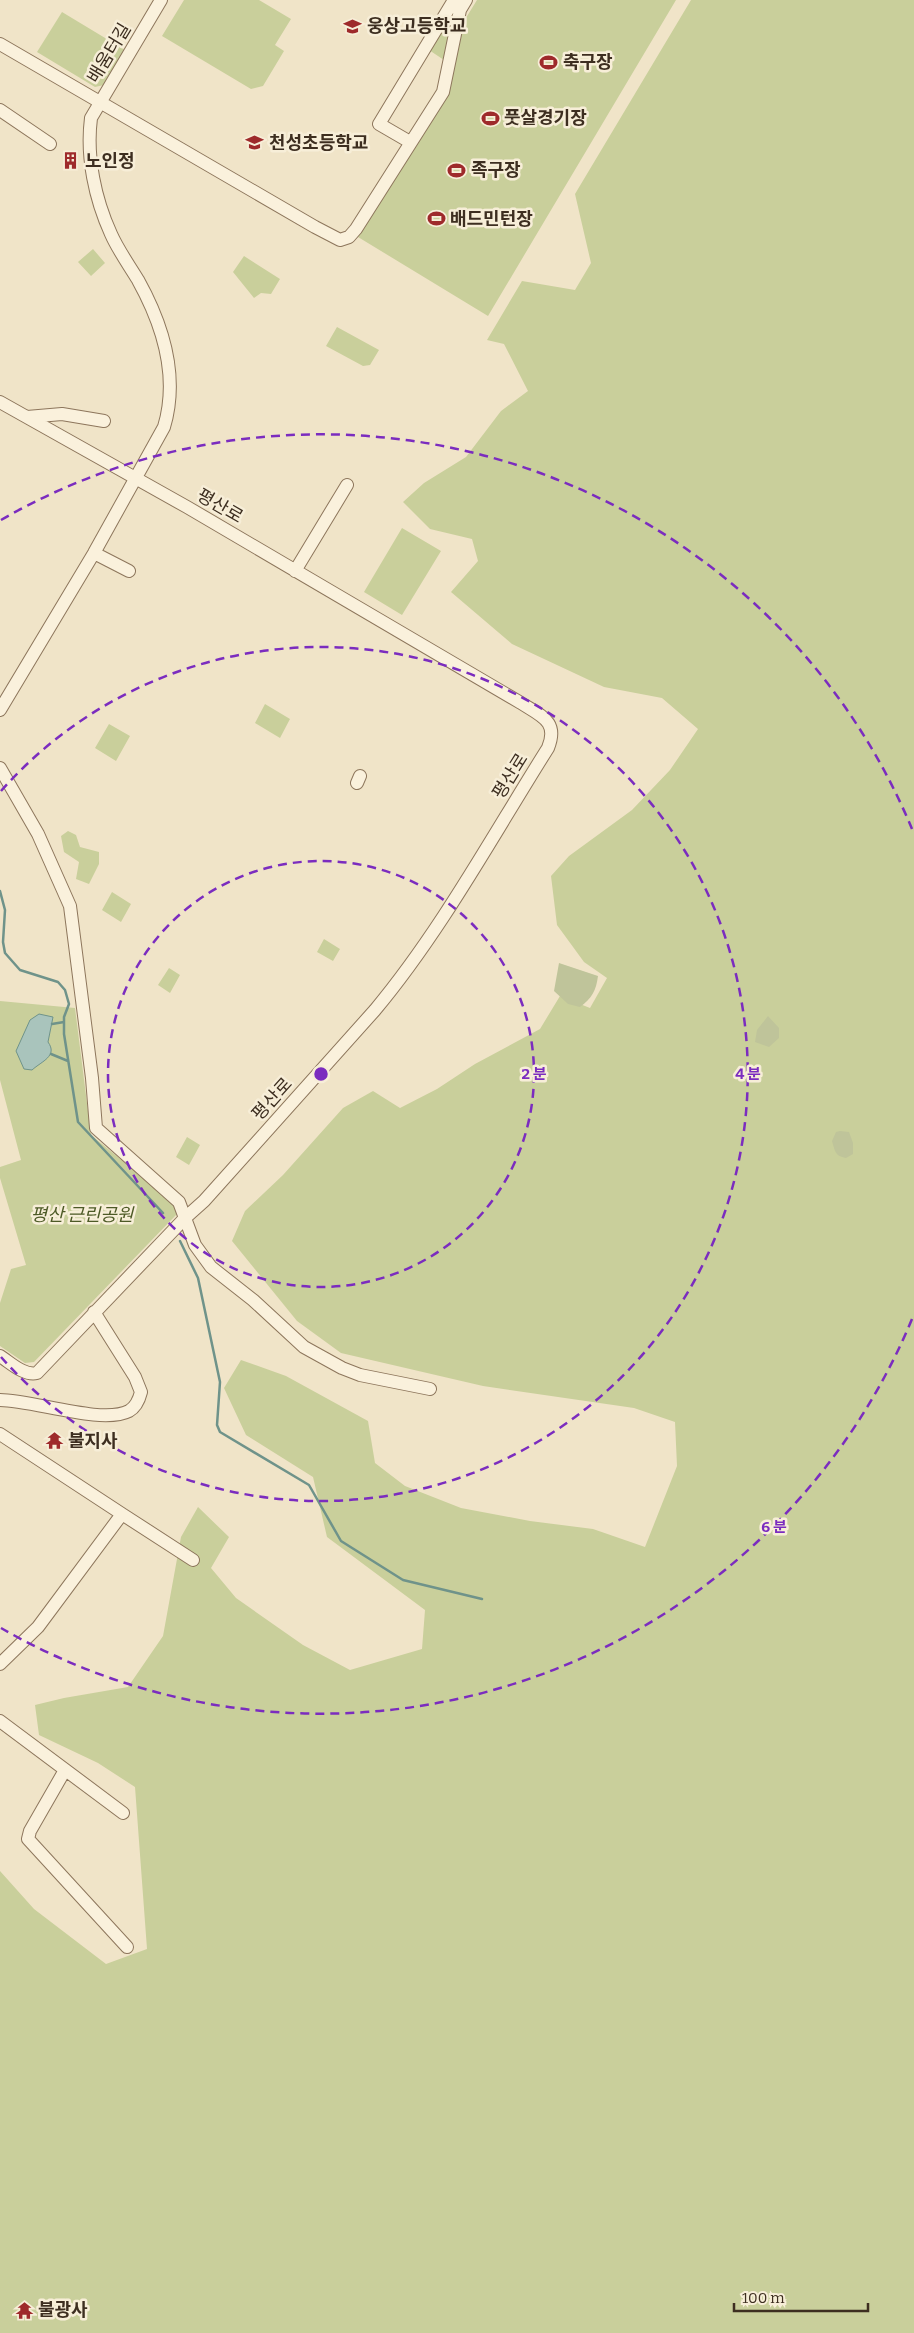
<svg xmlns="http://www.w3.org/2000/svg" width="914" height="2333" font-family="Bitter,'Noto Sans KR',serif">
<rect width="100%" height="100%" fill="#f0e4c8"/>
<path fill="#c9cf9b" d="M 184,0 L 259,0 L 291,19 L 275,45 L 284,51 L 263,86 L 251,89 L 162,36 Z
M 477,0 L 676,0 L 488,316 L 358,237 L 447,94 L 461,26 Z
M 691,0 L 914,0 L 914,2333 L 0,2333 L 0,1871 L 34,1909 L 106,1964 L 147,1949 L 135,1787 L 98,1763 L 39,1735 L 35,1705 L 64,1698 L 128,1687 L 163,1636 L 181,1537 L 198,1507 L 229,1537 L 211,1568 L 236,1598 L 303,1645 L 350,1670 L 422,1649 L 425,1610 L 327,1537 L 313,1477 L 246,1435 L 224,1388 L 241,1360 L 286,1376 L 368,1421 L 375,1463 L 405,1486 L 461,1508 L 530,1521 L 593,1529 L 645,1547 L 677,1466 L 675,1422 L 634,1408 L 483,1386 L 341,1353 L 297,1321 L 232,1241 L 245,1211 L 283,1175 L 343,1108 L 373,1091 L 400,1108 L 437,1089 L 475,1064 L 540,1029 L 560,996 L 590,1008 L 607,978 L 584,962 L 557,925 L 551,876 L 569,856 L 632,810 L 670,770 L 698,729 L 662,698 L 604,687 L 512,644 L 451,592 L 478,561 L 472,539 L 430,529 L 403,502 L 424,483 L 466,457 L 501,411 L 528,391 L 504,344 L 487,340 L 522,281 L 575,290 L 591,263 L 575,194 Z
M 62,12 L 125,50 L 104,85 L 95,87 L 37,52 Z
M 450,18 L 452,19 L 444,60 L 429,50 Z
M 93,249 L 105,263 L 91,276 L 78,262 Z
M 244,256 L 280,279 L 271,294 L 261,293 L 254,298 L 233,272 Z
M 337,327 L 379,350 L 370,365 L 363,366 L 326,346 Z
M 402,528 L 441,551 L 402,615 L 364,592 Z
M 265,704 L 290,719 L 280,738 L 255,723 Z
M 109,724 L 130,736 L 116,761 L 95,748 Z
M 68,831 L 76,835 L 80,847 L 99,852 L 99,864 L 89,884 L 76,879 L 79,862 L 64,852 L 61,836 Z
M 112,892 L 131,904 L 121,922 L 102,910 Z
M 324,939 L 340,949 L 333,961 L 317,952 Z
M 169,968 L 180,975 L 170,993 L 158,985 Z
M 0,1001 L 75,1008 L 91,1135 L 175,1204 L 177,1214 L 34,1362 L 25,1363 L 0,1346 L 0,1303 L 11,1269 L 26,1265 L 0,1178 L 0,1167 L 21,1160 L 0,1080 Z
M 187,1137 L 200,1145 L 189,1165 L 176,1157 Z"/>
<path fill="#bfc49a" d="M 559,963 L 598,976 C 596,991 592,998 580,1007 L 568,1004 L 554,991 Z
M 768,1016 L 779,1028 L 779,1038 L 769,1047 L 755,1042 L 757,1030 Z
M 840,1131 L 849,1132 L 853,1143 L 853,1154 L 846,1158 C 835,1156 835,1151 832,1141 L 836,1132 Z"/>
<path fill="#a9c4bc" stroke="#6f938a" d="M 39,1014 L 53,1017 L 48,1042 C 58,1056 42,1061 32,1070 L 24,1069 L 16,1051 L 30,1020 Z"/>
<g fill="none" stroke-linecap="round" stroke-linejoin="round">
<path stroke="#6f938a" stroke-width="2.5" d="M 0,891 L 5,910 L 3,942 L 5,953 L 20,970 L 58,982 L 65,990 L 69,1004 L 64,1017 L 64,1034 L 78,1122 L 163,1213
M 52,1024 L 64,1022
M 51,1054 L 68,1061
M 180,1241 L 198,1278 L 220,1382 L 217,1425 L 220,1432 L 309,1485 L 341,1541 L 403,1580 L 482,1599"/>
<defs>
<path id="minor" d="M 0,44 L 315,227 L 340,240 L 349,237 L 356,229 L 443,92 L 460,10 L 466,0
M 0,110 L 50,144
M 410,142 L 379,124 L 454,0
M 0,402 L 187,507 L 521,703 C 541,716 559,721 548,748 C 493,835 441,931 375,1010 L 204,1201 L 185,1218 L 37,1373 C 24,1376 11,1363 0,1356
M 27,417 L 62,414 L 104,421
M 94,553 L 129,571
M 295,571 L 347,485
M 0,710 L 94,553 L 164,427 C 179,377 163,325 138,280 C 129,265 118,250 111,234 C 95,199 86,157 91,118 L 161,0
M 0,768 L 38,834 L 70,906 L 92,1078 L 96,1128 L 179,1202 L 195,1245 L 211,1267 L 253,1300 L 304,1347 L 342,1368 L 360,1375 L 430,1389
M 357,783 L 360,776
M 0,1400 C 33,1400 102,1425 129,1411 C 136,1407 139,1400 141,1392 L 135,1377 L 94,1312
M 0,1434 L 122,1514
M 0,1664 L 38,1627 L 122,1514 L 193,1560
M 0,1721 L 123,1813
M 65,1770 L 30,1831 L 28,1839 L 127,1947"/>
</defs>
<use href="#minor" stroke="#8d765c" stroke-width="14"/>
<use href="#minor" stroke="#faf1dc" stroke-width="12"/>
</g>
<g fill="none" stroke="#7b2cbf" stroke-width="2.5" stroke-dasharray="9 6">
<circle cx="321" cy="1074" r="213"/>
<path d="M1 791A427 427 0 1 1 1 1357"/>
<path d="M912 1319A640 640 0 0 1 1 1628M1 520A640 640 0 0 1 912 829"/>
</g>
<defs>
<symbol id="school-bare" viewBox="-9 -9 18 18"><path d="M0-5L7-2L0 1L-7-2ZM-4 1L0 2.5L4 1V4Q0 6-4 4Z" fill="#9e2a2b" stroke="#f7eed8" stroke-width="2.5" paint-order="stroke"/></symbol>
<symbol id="stadium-bare" viewBox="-9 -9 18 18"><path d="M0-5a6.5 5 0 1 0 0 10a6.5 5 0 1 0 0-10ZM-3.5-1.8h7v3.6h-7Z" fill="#9e2a2b" stroke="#f7eed8" stroke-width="2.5" paint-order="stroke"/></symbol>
<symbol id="building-bare" viewBox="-9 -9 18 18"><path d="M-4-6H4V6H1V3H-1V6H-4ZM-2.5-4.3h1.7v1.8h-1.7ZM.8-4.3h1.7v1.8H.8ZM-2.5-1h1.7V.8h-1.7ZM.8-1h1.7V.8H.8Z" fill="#9e2a2b" stroke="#f7eed8" stroke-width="2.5" paint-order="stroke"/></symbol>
<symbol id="temple-bare" viewBox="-9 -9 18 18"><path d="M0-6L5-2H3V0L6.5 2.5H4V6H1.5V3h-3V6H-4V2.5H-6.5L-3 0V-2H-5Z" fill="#9e2a2b" stroke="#f7eed8" stroke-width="2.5" paint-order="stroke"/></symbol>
</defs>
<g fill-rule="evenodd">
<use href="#school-bare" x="340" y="14" width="25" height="25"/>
<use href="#stadium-bare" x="536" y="50" width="25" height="25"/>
<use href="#stadium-bare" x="478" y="106" width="25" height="25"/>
<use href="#school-bare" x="242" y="130" width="25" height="25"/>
<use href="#building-bare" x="58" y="148" width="25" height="25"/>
<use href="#stadium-bare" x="444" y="158" width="25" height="25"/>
<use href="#stadium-bare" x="424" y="206" width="25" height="25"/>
<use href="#temple-bare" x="42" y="1428" width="25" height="25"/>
<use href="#temple-bare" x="12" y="2298" width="25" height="25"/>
</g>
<g text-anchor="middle" stroke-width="5" stroke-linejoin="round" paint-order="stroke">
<g font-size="18" font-weight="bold" fill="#3d2e20" stroke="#f7eed8" text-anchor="start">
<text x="367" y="32">웅상고등학교</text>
<text x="563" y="68">축구장</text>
<text x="504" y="124">풋살경기장</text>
<text x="269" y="149">천성초등학교</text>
<text x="85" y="167">노인정</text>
<text x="471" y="176">족구장</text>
<text x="450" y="225">배드민턴장</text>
<text x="68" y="1447">불지사</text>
<text x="38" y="2316">불광사</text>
</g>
<g font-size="18" fill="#3d2e20" stroke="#f7eed8">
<text transform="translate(109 53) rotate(-59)" y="6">배움터길</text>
<text transform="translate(220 506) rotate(30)" y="6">평산로</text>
<text transform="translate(510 776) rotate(-58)" y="6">평산로</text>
<text transform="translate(272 1099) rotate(-48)" y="6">평산로</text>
</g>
<g font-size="18" font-style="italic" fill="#4d5a26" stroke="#f7eed8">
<text x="82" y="1221">평산 근린공원</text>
</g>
</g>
<circle cx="321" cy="1074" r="8" fill="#7b2cbf" stroke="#f7eed8" stroke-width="2.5"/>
<g font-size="15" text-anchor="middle" font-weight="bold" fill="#7b2cbf" stroke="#f7eed8" stroke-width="5" stroke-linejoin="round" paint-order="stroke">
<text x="534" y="1079">2 분</text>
<text x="748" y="1079">4 분</text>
<text x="774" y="1532">6 분</text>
</g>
<path d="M734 2303v8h134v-8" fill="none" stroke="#3d2e20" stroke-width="2.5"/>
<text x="742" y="2303" font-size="15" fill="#3d2e20" stroke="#f7eed8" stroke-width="4" paint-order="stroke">100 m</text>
</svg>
